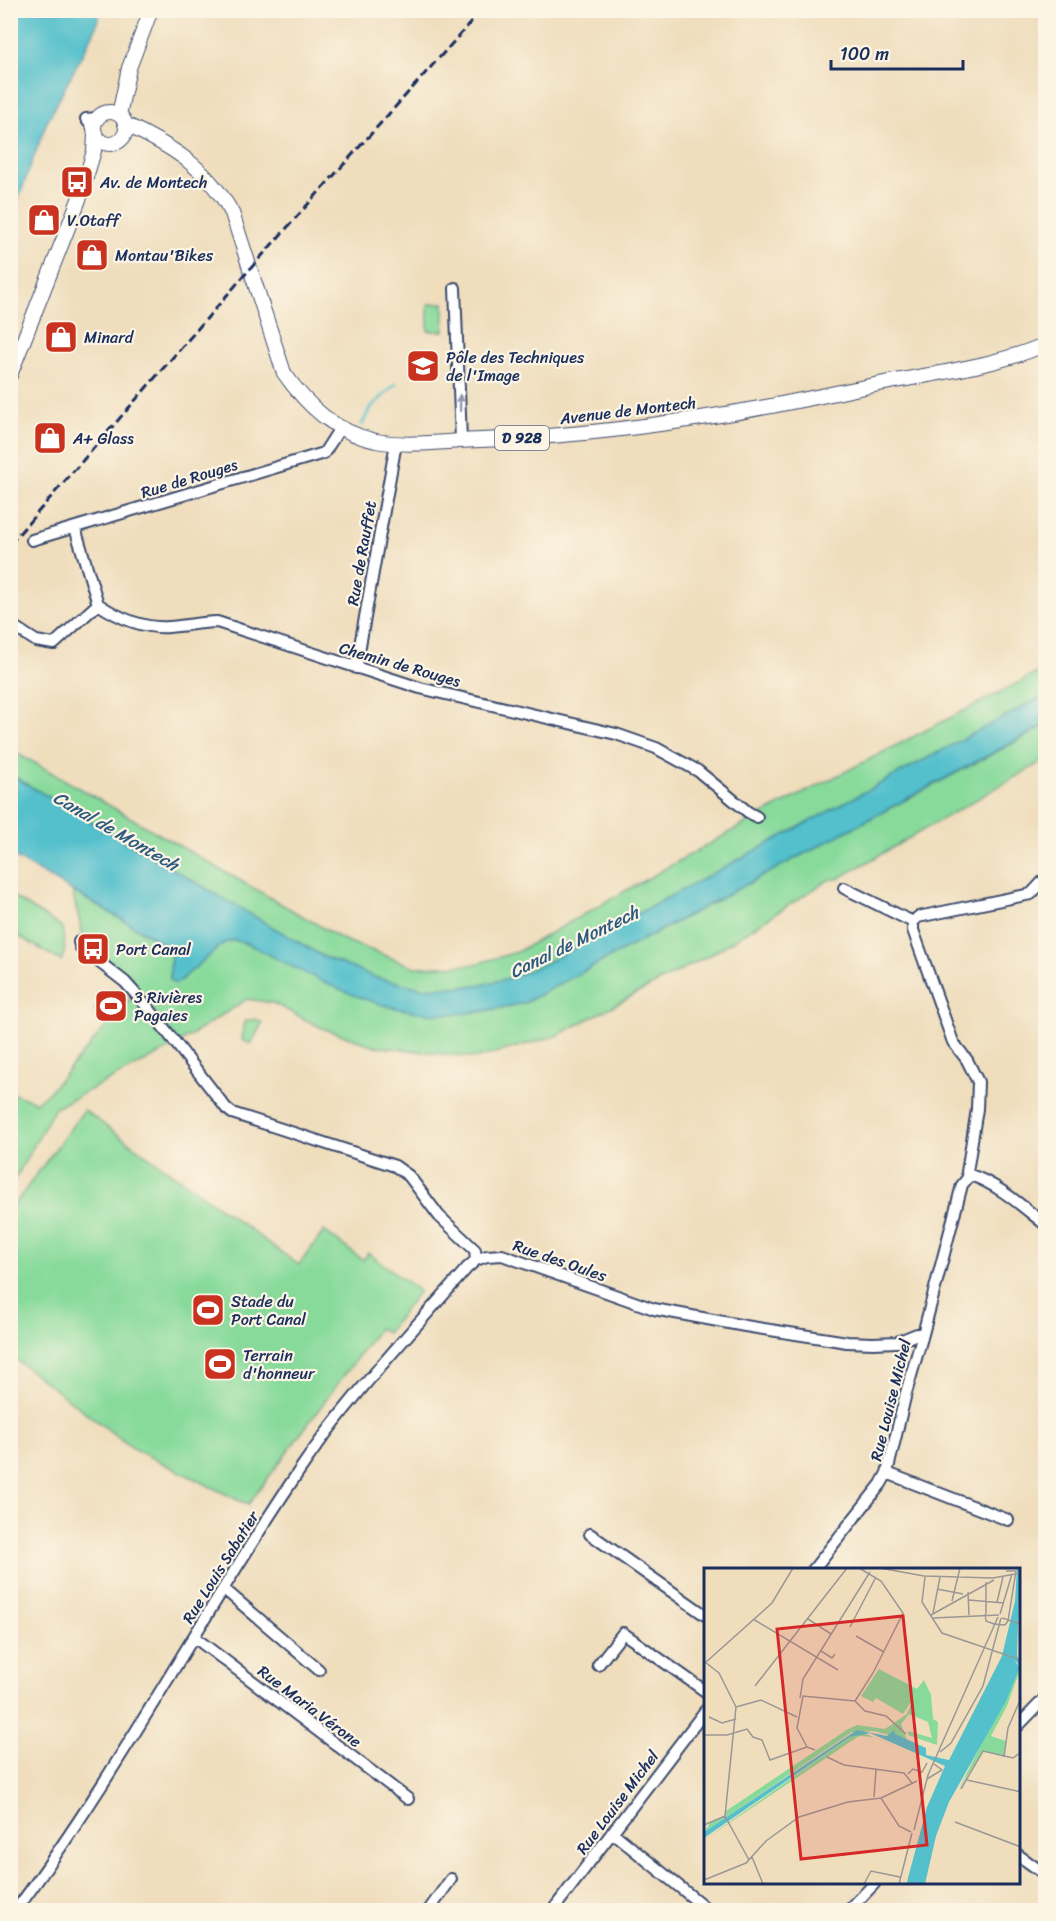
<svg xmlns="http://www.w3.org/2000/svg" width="1056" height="1921" font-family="Sriracha,sans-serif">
<rect width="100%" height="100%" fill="#fcf5e5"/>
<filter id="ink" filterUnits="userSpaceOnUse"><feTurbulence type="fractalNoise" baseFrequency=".0167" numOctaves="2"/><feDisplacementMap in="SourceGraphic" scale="12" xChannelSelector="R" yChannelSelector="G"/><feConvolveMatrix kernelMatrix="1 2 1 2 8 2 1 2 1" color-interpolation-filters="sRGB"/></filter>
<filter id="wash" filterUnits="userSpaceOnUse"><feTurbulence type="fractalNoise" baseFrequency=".008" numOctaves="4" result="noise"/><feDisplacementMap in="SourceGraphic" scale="24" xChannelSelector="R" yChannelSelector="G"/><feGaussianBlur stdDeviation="1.35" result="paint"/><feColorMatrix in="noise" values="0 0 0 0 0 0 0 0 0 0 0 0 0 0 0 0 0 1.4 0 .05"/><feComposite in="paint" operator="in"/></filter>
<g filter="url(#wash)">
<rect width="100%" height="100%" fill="#efddbc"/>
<path fill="#88da9b" stroke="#52847c" stroke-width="1.5" d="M 444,303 L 444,331 L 428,331 L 428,304 Z
M 1045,669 L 1045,695 L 548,962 L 514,977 L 477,986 L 423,988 L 377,978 L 324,957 L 11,775 L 11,751 L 35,763 L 344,940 L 415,967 L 472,965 L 517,952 L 757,817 Z
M 1045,726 L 1045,760 L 838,879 L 830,879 L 710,955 L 556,1036 L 478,1058 L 374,1046 L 322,1028 L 273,1003 L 247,999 L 179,1043 L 131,983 L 81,936 L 82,931 L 72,891 L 171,948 L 170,980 L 176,984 L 224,943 L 235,940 L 446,1014 L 481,1012 L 524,1003 Z
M 10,895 L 62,927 L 65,950 L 61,961 L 11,932 Z
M 110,989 L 129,1001 L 136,994 L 177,1045 L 55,1108 L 11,1186 L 11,1093 L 36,1102 L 48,1093 L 112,1020 L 93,1011 Z
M 256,1019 L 262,1023 L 251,1044 L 242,1040 L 245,1021 Z
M 84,1110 L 299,1265 L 324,1231 L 363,1260 L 368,1253 L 419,1291 L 387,1333 L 379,1328 L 248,1505 L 134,1449 L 11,1356 L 11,1209 Z"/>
<path fill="#53c0cc" stroke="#377895" stroke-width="1.5" d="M 11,10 L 100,11 L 95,30 L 46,124 L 11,219 Z
M 1045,695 L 1045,725 L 524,1003 C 499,1008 473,1014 447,1014 C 373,1014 310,975 246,943 L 235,940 L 224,943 L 176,984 L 170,980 L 171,948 L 11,855 L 11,775 L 324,957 L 377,978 L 423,988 L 477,986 L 514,977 L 548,962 Z"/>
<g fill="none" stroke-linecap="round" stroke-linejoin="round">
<path stroke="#53c0cc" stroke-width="3" d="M 362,425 L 370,408 L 396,384"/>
</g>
</g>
<g filter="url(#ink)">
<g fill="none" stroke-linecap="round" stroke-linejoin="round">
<defs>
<path id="minor" d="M 94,129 L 86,119 L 97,118
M 455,288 L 461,440
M 75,528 L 98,604 C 119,618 143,629 169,627 C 185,626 201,622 217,622 L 420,688 L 616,734 L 656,748 L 698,771 L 748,812 L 757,817
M 32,540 L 324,453 L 340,428
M 10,624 L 36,641 L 54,644 L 98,604
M 356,668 L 396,443
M 913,922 L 918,917 L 1031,894 L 1046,878
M 79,942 L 81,948 L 125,982 L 150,1010 L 226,1108 L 232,1113 L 395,1166 L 409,1176 L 439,1216 L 475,1250 L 476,1260 L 487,1256 L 502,1255 L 654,1309 L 745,1326 L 847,1342 L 873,1343 L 897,1342 L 917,1334 L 923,1334 L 962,1185 L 970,1175 L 967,1172 L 977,1109 L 978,1082 L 967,1060 L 953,1042 L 913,930 L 913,922 L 844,888
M 970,1175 C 998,1184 1023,1207 1046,1225
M 887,1473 L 1008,1520
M 590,1534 L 705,1615
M 813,1570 L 881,1484 L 887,1473 L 906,1393 L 923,1334
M 224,1589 L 319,1670
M 194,1637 L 408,1799
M 598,1665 L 623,1633 L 705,1691
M 1018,1726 L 1046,1697
M 612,1832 L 708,1910
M 1018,1855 L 1046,1875
M 16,1910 C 120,1771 201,1615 299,1471 C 348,1398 410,1334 467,1268 L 476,1260
M 429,1910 L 451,1879
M 553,1910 L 705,1711
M 849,1910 L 874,1884"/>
<path id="major" d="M94 128a16 16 0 1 1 32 0a16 16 0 1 1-32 0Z
M 119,115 L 129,68 L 151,10
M 125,124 C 171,146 207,167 232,213 L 284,373 C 307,406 335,432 376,441 C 409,447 447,441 480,440 C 565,437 649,427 732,413 C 781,405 830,394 879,384 C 931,374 997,366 1046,344
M 10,375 L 80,197 L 94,151 L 95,135"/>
</defs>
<use href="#minor" stroke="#3b496c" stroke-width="14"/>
<use href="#major" stroke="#3b496c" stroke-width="16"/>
<use href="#minor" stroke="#fff" stroke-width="10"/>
<use href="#major" stroke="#fff" stroke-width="14"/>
<path stroke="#1b2f5e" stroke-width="3" stroke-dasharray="9 4.5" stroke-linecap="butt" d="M 10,544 L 242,278 L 482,10"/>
</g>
<defs><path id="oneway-solid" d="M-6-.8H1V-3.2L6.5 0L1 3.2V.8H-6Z" transform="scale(1.5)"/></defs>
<use fill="#8d97ae" href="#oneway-solid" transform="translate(460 403) rotate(-92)"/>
</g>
<defs>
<symbol id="bus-square" viewBox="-11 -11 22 22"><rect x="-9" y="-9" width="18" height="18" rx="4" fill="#c8321e" stroke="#fcf5e5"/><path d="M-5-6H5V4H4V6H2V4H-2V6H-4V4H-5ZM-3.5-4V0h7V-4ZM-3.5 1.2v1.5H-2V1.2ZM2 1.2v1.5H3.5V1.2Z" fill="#fff"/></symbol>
<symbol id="shop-square" viewBox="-11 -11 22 22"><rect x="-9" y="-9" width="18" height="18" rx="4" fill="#c8321e" stroke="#fcf5e5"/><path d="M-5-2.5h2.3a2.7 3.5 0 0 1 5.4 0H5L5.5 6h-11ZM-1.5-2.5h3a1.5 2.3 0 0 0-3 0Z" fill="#fff"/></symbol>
<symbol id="university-square" viewBox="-11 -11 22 22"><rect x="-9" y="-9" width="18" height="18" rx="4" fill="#c8321e" stroke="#fcf5e5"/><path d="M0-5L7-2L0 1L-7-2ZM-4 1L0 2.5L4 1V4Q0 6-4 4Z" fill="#fff"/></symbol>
<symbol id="stadium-square" viewBox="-11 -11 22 22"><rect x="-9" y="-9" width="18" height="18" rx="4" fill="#c8321e" stroke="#fcf5e5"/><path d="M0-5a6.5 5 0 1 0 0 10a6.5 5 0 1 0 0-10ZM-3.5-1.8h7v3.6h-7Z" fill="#fff"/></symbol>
</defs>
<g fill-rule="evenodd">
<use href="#bus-square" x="58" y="163" width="38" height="38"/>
<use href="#shop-square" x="25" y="201" width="38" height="38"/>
<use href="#shop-square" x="73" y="236" width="38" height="38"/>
<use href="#shop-square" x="42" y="318" width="38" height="38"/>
<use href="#university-square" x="404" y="347" width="38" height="38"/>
<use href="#shop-square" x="31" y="419" width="38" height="38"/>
<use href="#bus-square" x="74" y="930" width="38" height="38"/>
<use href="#stadium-square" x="92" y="987" width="38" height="38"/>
<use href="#stadium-square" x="189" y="1291" width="38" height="38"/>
<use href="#stadium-square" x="201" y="1345" width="38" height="38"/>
</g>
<g text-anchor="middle" stroke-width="4.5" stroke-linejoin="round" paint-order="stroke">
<rect fill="#fcf5e5" stroke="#5e6a86" stroke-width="1.5" x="495" y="426" width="54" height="24" rx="4.5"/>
<g font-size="15" font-weight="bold" fill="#1b2f5e">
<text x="522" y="443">D 928</text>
</g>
<g font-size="16" fill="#1b2f5e" stroke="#fcf5e5" text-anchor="start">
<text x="100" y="188">Av. de Montech</text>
<text x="67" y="226">V.Otaff</text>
<text x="115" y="261">Montau'Bikes</text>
<text x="84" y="343">Minard</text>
<text x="446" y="363">Pôle des Techniques<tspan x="446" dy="18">de l'Image</tspan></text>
<text x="73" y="444">A+ Glass</text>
<text x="116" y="955">Port Canal</text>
<text x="134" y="1003">3 Rivières<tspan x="134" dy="18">Pagaies</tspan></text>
<text x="231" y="1307">Stade du<tspan x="231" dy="18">Port Canal</tspan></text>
<text x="243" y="1361">Terrain<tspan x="243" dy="18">d'honneur</tspan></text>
</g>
<g font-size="16" fill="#1b2f5e" stroke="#fcf5e5">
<text transform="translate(628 410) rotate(-7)" y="6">Avenue de Montech</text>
<text transform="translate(189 478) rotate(-17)" y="6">Rue de Rouges</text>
<text transform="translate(361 553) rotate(-80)" y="6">Rue de Rauffet</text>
<text transform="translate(400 664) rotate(16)" y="6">Chemin de Rouges</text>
<text transform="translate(560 1260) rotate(19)" y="6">Rue des Oules</text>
<text transform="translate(890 1400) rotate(-76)" y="6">Rue Louise Michel</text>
<text transform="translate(220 1567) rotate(-58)" y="6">Rue Louis Sabatier</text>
<text transform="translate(310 1706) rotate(37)" y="6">Rue Maria Vérone</text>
<text transform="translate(617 1802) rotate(-53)" y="6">Rue Louise Michel</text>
</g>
<g font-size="18" font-style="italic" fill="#2c5a7f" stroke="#fcf5e5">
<text transform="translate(116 831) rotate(30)" y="6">Canal de Montech</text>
<text transform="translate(574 942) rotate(-26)" y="6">Canal de Montech</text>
</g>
</g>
<g transform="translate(704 1568)">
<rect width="316" height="316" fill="#efddbc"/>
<path d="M 316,99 L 316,102 L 303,138 L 287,168 L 302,173 L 300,189 L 279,183 L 255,221 ZM 175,101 L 213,121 L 220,112 L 227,127 L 229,151 L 234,154 L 233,177 L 204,167 L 204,163 L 228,170 L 224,154 L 205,146 L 197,156 L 203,172 L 170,163 L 148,164 L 0,264 L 7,254 L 21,248 L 22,243 L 144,161 L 153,157 L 181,161 L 203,146 L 210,129 L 199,146 L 172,130 L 169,134 L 157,128 ZM 160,165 L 221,191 L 170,169 L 155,168 L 0,272 L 146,169 Z" fill="#88da9b"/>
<path d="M 313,0 L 316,0 L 313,87 L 316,97 L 310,92 L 316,99 L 302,133 L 245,234 L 232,268 L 221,316 L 203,316 L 204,310 L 223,239 L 241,198 L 166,165 L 146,169 L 0,270 L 0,264 L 153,162 L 183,168 L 190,162 L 191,166 L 222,180 L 222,187 L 245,192 L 298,88 L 311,33 Z" fill="#53c0cc"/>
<path fill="none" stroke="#9a9796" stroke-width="1.5" d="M 176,0 L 220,8M 220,8 L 289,10 L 317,5M 221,9 L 218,34 L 238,65 L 317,92M 282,14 L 282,46M 233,21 L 259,26M 264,24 L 265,47M 265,32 L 300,35M 248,33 L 256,0M 293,34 L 299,9M 229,45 L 236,9M 281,46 L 282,53 L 290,56 L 301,57 L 304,53 L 312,3 L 302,3M 296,46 L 308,6M 227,47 L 290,12M 229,50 L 295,47M 298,50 L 317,56M 49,51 L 134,102M 104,51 L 127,66M 146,59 L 172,9M 152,68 L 180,84M 117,83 L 128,90 L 131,86M 1,94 L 15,105 L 32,139M 1,95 L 68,35 L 89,0M 51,118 L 143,0M 96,130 L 99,111 L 166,4M 151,133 L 169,105 L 199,45 L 177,13 L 155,0M 32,139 L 21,248 L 45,292M 32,139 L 57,132 L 93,149M 5,149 L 18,155 L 32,151M 0,167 L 23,167 L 43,161 L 49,169 L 58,172 L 66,192 L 103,179M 111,182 L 103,179 L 93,160 L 99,128 L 151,133 L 161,143 L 182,148 L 202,166M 236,184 L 247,175 L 279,118 L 297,50M 123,189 L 140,197 L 200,205 L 208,215M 300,189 L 304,160 L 317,130M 204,206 L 209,201 L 218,204 L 223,195M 223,211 L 238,202 L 230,196M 263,212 L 317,224M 257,221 L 279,183 L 309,190 L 317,184M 170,229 L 172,202M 177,230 L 213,213M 251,254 L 317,279M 0,257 L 21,248M 210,262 L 224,207 L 294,49M 48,289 L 59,316M 0,312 L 42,295 L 62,273 L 95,249 L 144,234 L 177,230 L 195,258 L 207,264M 160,316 L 167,303 L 196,309M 195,316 L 208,265"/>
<path fill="#d62828" fill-opacity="0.15" stroke="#d62828" stroke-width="3" d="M 199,48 L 223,277 L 97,291 L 73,61 Z"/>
<rect width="316" height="316" fill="none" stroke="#1b2f5e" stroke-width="3"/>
</g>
<rect width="1056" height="1921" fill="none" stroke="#fcf5e5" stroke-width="36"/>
<path d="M831 60v9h132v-9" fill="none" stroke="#1b2f5e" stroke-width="3"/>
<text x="840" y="60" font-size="18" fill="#1b2f5e" stroke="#fcf5e5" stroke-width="4.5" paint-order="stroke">100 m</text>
</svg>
